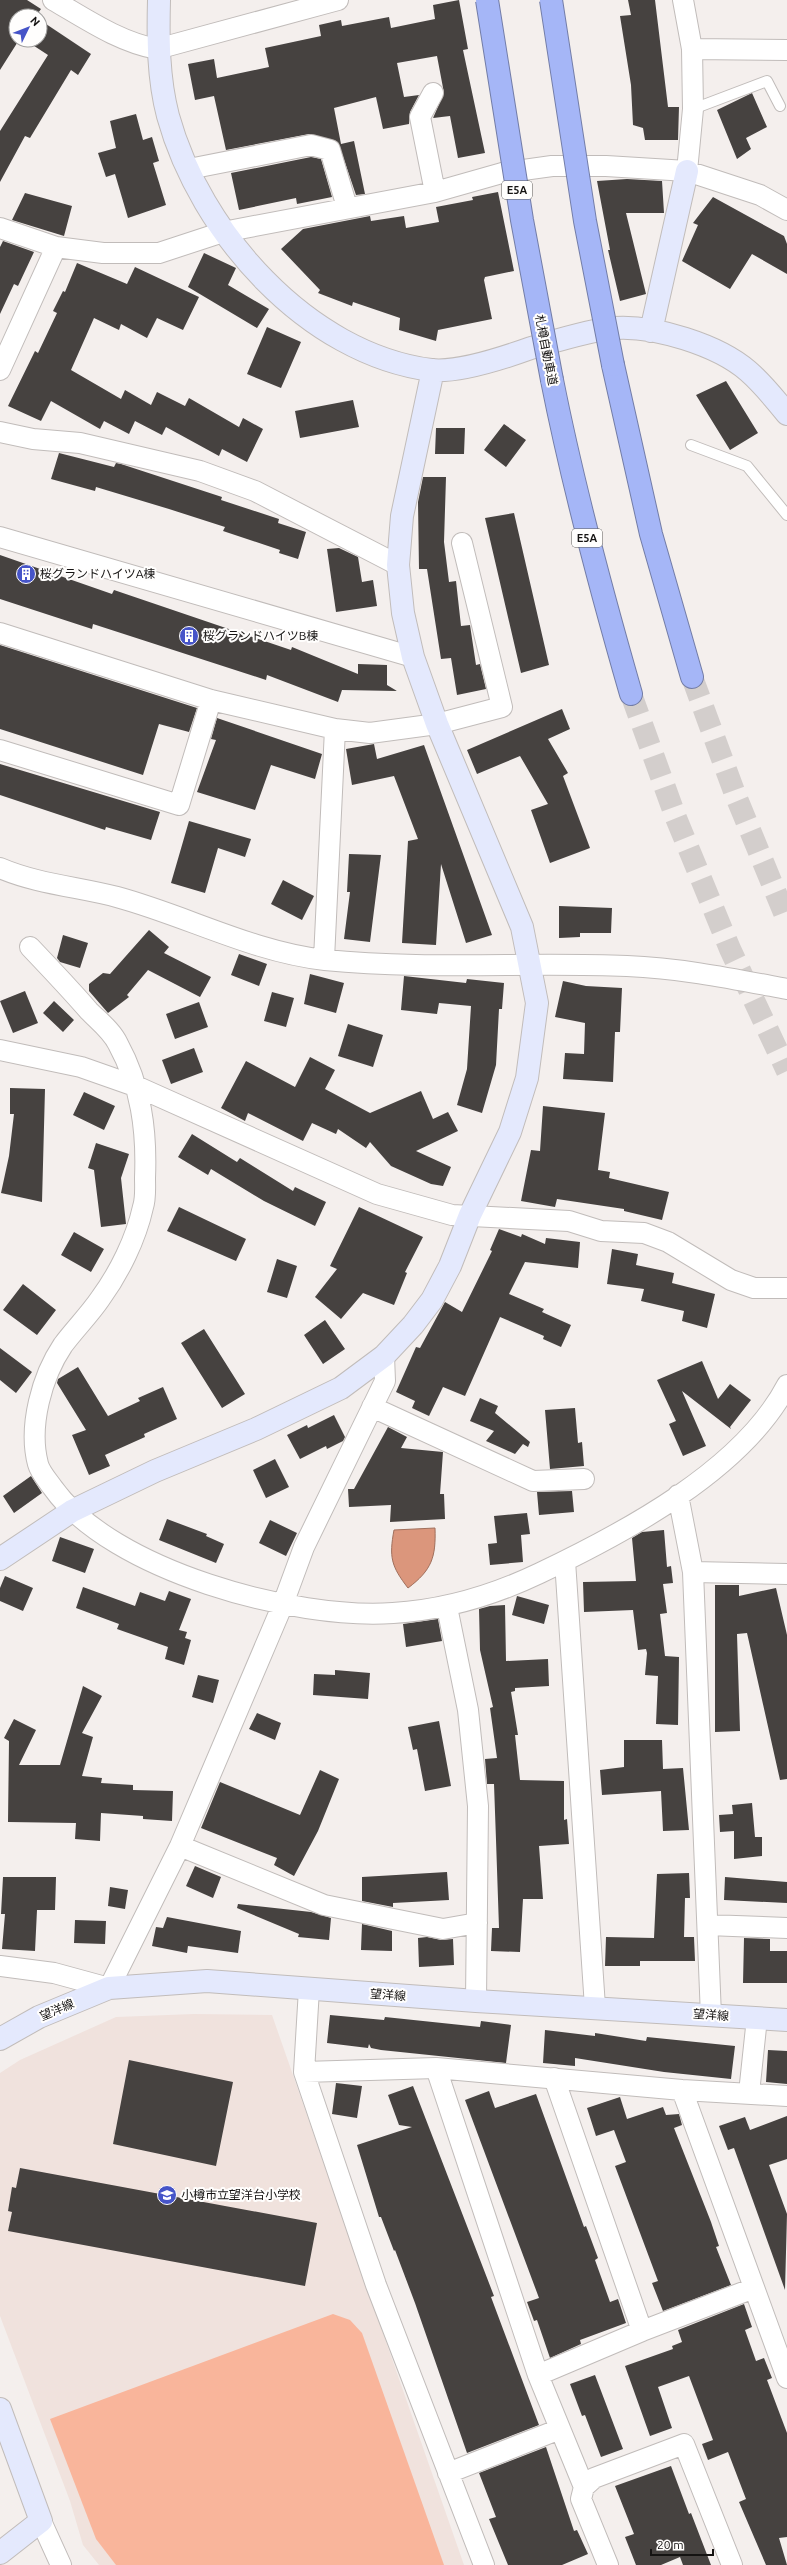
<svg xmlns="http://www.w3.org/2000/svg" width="787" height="2565" font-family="Ubuntu,'Noto Sans JP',sans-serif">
<rect width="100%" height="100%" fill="#f4efed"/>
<path fill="#f0e2dd" d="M 194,2014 L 272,2015 L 464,2565 L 99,2565 L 83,2545 L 70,2501 L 0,2316 L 0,2073 L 20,2060 L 116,2017 Z"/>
<path fill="#f9b59b" d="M 333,2314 L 350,2320 L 362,2333 L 444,2565 L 116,2565 L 96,2539 L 50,2419 Z"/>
<path fill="#db967c" stroke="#a06f5c" d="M 435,1528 C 436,1557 432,1570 408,1588 C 391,1566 389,1557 394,1530 Z"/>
<path fill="#464240" d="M 0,0 L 27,0 L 41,9 L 36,16 L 16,16 L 16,40 L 19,40 L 0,70 Z
M 459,0 L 468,49 L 463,50 L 485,153 L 458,158 L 450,116 L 433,118 L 444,93 L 437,56 L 397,63 L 404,97 L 419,95 L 410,112 L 409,124 L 383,129 L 376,97 L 334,108 L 341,144 L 354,141 L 365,194 L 356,195 L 338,142 L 309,134 L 226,150 L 214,96 L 195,100 L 188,64 L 214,59 L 217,78 L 269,67 L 265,48 L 321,36 L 319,25 L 341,20 L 342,26 L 389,17 L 391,28 L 435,19 L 433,5 Z
M 628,0 L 655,0 L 668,107 L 679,107 L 678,140 L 645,140 L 643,128 L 633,125 L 631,85 L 620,16 L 631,15 Z
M 40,20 L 91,54 L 78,75 L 71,70 L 30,138 L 25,136 L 0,182 L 0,131 L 48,55 L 25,40 L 40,40 Z
M 752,93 L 767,127 L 746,138 L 751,149 L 737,159 L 717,110 Z
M 136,114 L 143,140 L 152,137 L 159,161 L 153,163 L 166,205 L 128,218 L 115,174 L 106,177 L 98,153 L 116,148 L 110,121 Z
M 311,157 L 321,159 L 332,197 L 297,204 L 296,198 L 239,210 L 231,173 Z
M 627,179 L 662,181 L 664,213 L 626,213 L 646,294 L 620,301 L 608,250 L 610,250 L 597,181 Z
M 498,192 L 514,271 L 485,277 L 484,280 L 492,319 L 438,330 L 436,341 L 399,330 L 400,318 L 353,302 L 352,306 L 318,293 L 320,290 L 281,249 L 303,229 L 370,216 L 371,221 L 404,216 L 406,228 L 439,222 L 436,207 L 473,200 L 472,197 Z
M 25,193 L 72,206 L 64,236 L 12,220 Z
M 713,197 L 784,236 L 787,244 L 787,274 L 752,254 L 730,289 L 682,261 L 698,225 L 693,223 Z
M 3,241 L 34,252 L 18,286 L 14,284 L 0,314 L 0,247 Z
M 204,253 L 236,268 L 228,285 L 269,309 L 257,328 L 188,287 Z
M 77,263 L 127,284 L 135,267 L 199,297 L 183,330 L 157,318 L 147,338 L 121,324 L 119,330 L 94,318 L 71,370 L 121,399 L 125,390 L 151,405 L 157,392 L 185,406 L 189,398 L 239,427 L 243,418 L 263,429 L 247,462 L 222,449 L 219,456 L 166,427 L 162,435 L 135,421 L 129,434 L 104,421 L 100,429 L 51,401 L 41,421 L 8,406 L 35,351 L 38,353 L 57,313 L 53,311 L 63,291 L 65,292 Z
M 267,327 L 301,342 L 281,388 L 247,374 Z
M 726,381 L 758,433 L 730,450 L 696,395 Z
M 353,400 L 359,427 L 300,438 L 295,411 Z
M 504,424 L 526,440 L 506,467 L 484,450 Z
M 436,428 L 465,428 L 464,454 L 435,454 Z
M 59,453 L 114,467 L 116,463 L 121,464 L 222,497 L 221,500 L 279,519 L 278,523 L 306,532 L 298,559 L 279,553 L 280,550 L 223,531 L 225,527 L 169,509 L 96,487 L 95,491 L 51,479 Z
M 423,477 L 446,477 L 444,542 L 449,582 L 456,581 L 461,626 L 470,625 L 476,665 L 480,664 L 486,689 L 457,695 L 451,658 L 441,659 L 427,569 L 419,569 L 418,502 Z
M 514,513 L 549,665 L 521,673 L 485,518 Z
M 339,548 L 358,557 L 362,582 L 373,580 L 377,606 L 336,612 L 327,549 Z
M 0,555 L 112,594 L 114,590 L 291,650 L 292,647 L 358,674 L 358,664 L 387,665 L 387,685 L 397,691 L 342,690 L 338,702 L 267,675 L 266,680 L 93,624 L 92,629 L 0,599 Z
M 0,645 L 197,708 L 189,732 L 159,724 L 143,775 L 0,729 Z
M 562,709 L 570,729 L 548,739 L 568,773 L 563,776 L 590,848 L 550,863 L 531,810 L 548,804 L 520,756 L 477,774 L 467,750 Z
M 217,718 L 322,754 L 315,779 L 271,765 L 255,810 L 197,792 L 216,740 L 211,739 Z
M 374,744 L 377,759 L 424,745 L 492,935 L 466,943 L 441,864 L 436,945 L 402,943 L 408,841 L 418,839 L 394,776 L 352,785 L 346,749 Z
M 0,764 L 160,812 L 151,840 L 106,827 L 105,830 L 0,795 Z
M 189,821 L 251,839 L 245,857 L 218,848 L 205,893 L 171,883 Z
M 349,854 L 381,855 L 370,942 L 344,939 L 350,892 L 347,892 Z
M 283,880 L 314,896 L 302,920 L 271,904 Z
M 559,906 L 612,908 L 611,933 L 580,933 L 580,937 L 559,938 Z
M 149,930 L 169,947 L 164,953 L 211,977 L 200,997 L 148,970 L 127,995 L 129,997 L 108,1013 L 89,991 L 89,984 L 103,973 L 110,974 Z
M 63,935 L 88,943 L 80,968 L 60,962 L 57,958 Z
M 239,954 L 267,964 L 259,986 L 231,975 Z
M 310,974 L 344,983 L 336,1013 L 304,1004 Z
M 404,976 L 466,983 L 467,979 L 504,983 L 502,1009 L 499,1009 L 496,1065 L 482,1113 L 457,1105 L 467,1069 L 471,1006 L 439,1003 L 437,1014 L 401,1010 Z
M 563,981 L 586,986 L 622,988 L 620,1032 L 615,1032 L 613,1082 L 563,1079 L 565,1053 L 584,1054 L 585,1023 L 555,1017 Z
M 25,991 L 38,1023 L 13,1033 L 0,1001 Z
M 272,992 L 294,998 L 286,1027 L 264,1021 Z
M 54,1001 L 74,1020 L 63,1032 L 43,1013 Z
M 199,1002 L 208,1027 L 175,1039 L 166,1014 Z
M 348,1024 L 383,1035 L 373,1067 L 338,1056 Z
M 194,1048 L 203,1072 L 171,1084 L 162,1060 Z
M 310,1057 L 335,1070 L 325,1089 L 370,1113 L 421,1091 L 433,1119 L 448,1112 L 458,1131 L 416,1151 L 451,1167 L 443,1186 L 431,1184 L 391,1166 L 370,1142 L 366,1148 L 338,1129 L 336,1134 L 312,1123 L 303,1141 L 248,1113 L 245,1121 L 221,1108 L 246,1061 L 295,1087 Z
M 10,1088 L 45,1089 L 42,1202 L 1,1193 L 9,1156 L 14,1114 L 10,1114 Z
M 84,1092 L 115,1106 L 104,1130 L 73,1115 Z
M 543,1106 L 605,1113 L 598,1170 L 610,1172 L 609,1178 L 669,1192 L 662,1220 L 624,1211 L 624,1209 L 557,1199 L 555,1207 L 521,1201 L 531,1150 L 540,1151 Z
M 192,1134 L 237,1162 L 240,1158 L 293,1191 L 295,1187 L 326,1202 L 315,1226 L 264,1201 L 211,1169 L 208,1175 L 178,1157 Z
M 96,1143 L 129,1154 L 121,1178 L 126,1224 L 101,1227 L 94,1170 L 88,1168 Z
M 179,1207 L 246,1239 L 236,1261 L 167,1231 Z
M 359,1207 L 423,1237 L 405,1272 L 407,1273 L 394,1305 L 363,1293 L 341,1319 L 315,1297 L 337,1269 L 330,1266 Z
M 499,1229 L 521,1237 L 522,1234 L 545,1244 L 546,1238 L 580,1242 L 578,1268 L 525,1262 L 509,1294 L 544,1309 L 542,1312 L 571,1325 L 561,1347 L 543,1339 L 544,1336 L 500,1317 L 465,1396 L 443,1387 L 429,1416 L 412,1408 L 415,1401 L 396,1392 L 416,1347 L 420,1348 L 445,1302 L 462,1312 L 492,1251 L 490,1250 Z
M 74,1232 L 104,1249 L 91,1272 L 61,1255 Z
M 612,1249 L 638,1254 L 636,1265 L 674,1273 L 672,1283 L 715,1294 L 707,1328 L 682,1321 L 684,1311 L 641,1301 L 644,1289 L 607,1284 Z
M 277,1259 L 297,1266 L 287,1298 L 267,1292 Z
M 23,1284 L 56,1310 L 37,1335 L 3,1310 Z
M 325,1320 L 345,1349 L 323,1364 L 304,1335 Z
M 204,1329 L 245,1394 L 222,1408 L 181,1343 Z
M 0,1348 L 32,1372 L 16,1393 L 0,1380 Z
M 702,1361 L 718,1399 L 730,1384 L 751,1400 L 730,1427 L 731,1429 L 682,1391 L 706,1446 L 683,1456 L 669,1424 L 676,1421 L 657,1380 Z
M 78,1367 L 108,1416 L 140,1401 L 138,1398 L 163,1387 L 177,1419 L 144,1434 L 145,1437 L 105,1455 L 110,1466 L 89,1475 L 72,1435 L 86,1430 L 57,1383 L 58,1379 Z
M 480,1398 L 498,1406 L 495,1413 L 530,1442 L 528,1447 L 523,1444 L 515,1454 L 486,1441 L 494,1431 L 470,1421 Z
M 575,1408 L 578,1443 L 582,1442 L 584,1466 L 550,1469 L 545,1410 Z
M 334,1415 L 345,1437 L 343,1441 L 327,1449 L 326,1446 L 300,1459 L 287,1435 L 307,1425 L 308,1428 Z
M 388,1427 L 407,1437 L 401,1448 L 443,1452 L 440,1494 L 444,1494 L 445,1519 L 390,1522 L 391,1505 L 349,1507 L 348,1489 L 354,1489 Z
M 275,1459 L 289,1487 L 266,1498 L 253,1470 Z
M 31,1476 L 42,1493 L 14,1513 L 3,1496 Z
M 572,1491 L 574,1512 L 539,1515 L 537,1492 Z
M 527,1513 L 530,1534 L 521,1535 L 523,1562 L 490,1565 L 488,1544 L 497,1543 L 494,1516 Z
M 167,1519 L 207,1534 L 206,1536 L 224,1544 L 216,1563 L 159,1540 Z
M 270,1520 L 297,1533 L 286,1556 L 259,1543 Z
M 664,1530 L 667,1567 L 671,1566 L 673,1583 L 663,1584 L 667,1613 L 660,1614 L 665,1656 L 679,1657 L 678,1725 L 656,1724 L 658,1676 L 645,1675 L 647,1653 L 646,1649 L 638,1650 L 633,1610 L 584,1612 L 583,1582 L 636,1581 L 632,1538 L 642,1532 Z
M 60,1537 L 94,1549 L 85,1573 L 52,1561 Z
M 5,1576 L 33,1588 L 23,1611 L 0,1601 L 0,1588 Z
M 715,1585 L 739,1585 L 739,1596 L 776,1588 L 787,1635 L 787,1779 L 780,1780 L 747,1633 L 737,1634 L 740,1731 L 715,1732 Z
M 83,1587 L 135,1606 L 140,1592 L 165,1601 L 169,1591 L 191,1599 L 179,1630 L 187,1632 L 185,1638 L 191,1640 L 184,1665 L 165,1659 L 168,1647 L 117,1629 L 119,1624 L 76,1608 Z
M 517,1596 L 549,1605 L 544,1624 L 512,1615 Z
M 490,1606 L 505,1605 L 506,1661 L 548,1659 L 549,1686 L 515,1688 L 515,1691 L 511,1692 L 518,1735 L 515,1735 L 520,1780 L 564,1781 L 564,1820 L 567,1819 L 569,1844 L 539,1846 L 543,1899 L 523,1899 L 520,1952 L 491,1951 L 492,1928 L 499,1928 L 496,1840 L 494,1784 L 487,1784 L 485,1759 L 497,1758 L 490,1708 L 493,1707 L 480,1650 L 479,1609 Z
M 438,1619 L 442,1641 L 406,1647 L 403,1624 Z
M 335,1670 L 370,1673 L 368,1699 L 313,1695 L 314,1674 L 335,1675 Z
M 198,1675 L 219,1680 L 213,1703 L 192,1697 Z
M 83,1686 L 102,1696 L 82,1733 L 93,1737 L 82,1776 L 102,1778 L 101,1783 L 133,1785 L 133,1790 L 173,1791 L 172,1821 L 143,1819 L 143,1816 L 101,1813 L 100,1841 L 75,1839 L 76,1823 L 8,1822 L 9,1741 L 4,1738 L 14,1719 L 36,1730 L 19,1765 L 60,1765 Z
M 257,1713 L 281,1723 L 275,1740 L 249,1729 Z
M 439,1721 L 451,1786 L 425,1791 L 417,1749 L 413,1750 L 408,1727 Z
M 624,1740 L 662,1740 L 663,1769 L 683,1768 L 689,1830 L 663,1831 L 661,1791 L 602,1795 L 600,1770 L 624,1767 Z
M 320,1770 L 339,1779 L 318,1831 L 294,1876 L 274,1865 L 277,1858 L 201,1828 L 220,1782 L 300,1815 Z
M 752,1803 L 755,1837 L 762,1837 L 762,1856 L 734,1859 L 734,1831 L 720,1832 L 719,1815 L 733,1814 L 732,1805 Z
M 195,1866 L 221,1877 L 213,1898 L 186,1886 Z
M 447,1872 L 449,1900 L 393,1903 L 393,1907 L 362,1901 L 362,1877 Z
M 689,1873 L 690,1898 L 685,1898 L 684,1937 L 694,1937 L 695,1961 L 640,1961 L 640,1966 L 605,1966 L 606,1937 L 654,1938 L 657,1874 Z
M 3,1877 L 56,1877 L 55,1910 L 37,1910 L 35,1951 L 2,1949 L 5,1914 L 1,1914 Z
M 725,1877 L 787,1882 L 787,1903 L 724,1900 Z
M 110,1887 L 128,1890 L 125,1909 L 108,1906 Z
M 238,1904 L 311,1912 L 331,1918 L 329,1940 L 298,1937 L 299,1934 L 237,1908 Z
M 167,1917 L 241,1931 L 238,1953 L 188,1946 L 187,1953 L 152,1946 L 156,1927 L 163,1928 Z
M 75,1920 L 106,1921 L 105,1944 L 74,1943 Z
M 362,1924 L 392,1931 L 392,1951 L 361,1950 Z
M 427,1937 L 441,1940 L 453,1939 L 454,1965 L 419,1967 L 418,1938 Z
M 744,1938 L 770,1939 L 770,1951 L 787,1951 L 787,1983 L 743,1983 Z
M 330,2015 L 384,2020 L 385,2017 L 480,2027 L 481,2021 L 511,2025 L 506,2063 L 381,2050 L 371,2048 L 369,2044 L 368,2048 L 327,2043 Z
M 545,2030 L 595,2036 L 595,2033 L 646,2041 L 647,2037 L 735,2046 L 731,2079 L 664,2072 L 575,2058 L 575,2066 L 543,2063 Z
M 768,2050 L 787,2051 L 787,2084 L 766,2082 Z
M 129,2060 L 233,2082 L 216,2166 L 113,2144 Z
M 336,2083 L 362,2086 L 357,2118 L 332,2114 Z
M 413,2086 L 494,2296 L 491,2297 L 539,2425 L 467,2453 L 415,2303 L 395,2250 L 394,2251 L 381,2217 L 379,2217 L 357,2145 L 412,2127 L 399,2125 L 388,2095 Z
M 489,2091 L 495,2108 L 536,2094 L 584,2227 L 586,2226 L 598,2258 L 595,2260 L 610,2302 L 618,2299 L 626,2323 L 580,2340 L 581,2344 L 550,2358 L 537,2320 L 534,2321 L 527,2302 L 539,2298 L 465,2100 Z
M 620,2097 L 627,2119 L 663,2107 L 666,2115 L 679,2114 L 682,2125 L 674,2128 L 711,2222 L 719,2246 L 716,2247 L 731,2285 L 663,2311 L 652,2283 L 658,2281 L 615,2166 L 626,2162 L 614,2130 L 596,2136 L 587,2108 Z
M 787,2116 L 787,2159 L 769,2165 L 787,2214 L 785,2290 L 734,2148 L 728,2150 L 719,2126 L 745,2117 L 750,2130 Z
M 20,2168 L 317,2223 L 305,2286 L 8,2231 L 12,2212 L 8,2211 L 12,2187 L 16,2188 Z
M 744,2304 L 752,2327 L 745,2330 L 756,2361 L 764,2358 L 772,2378 L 767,2380 L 787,2433 L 787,2537 L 779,2538 L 787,2565 L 766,2565 L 739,2502 L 746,2499 L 728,2452 L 708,2460 L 702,2444 L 713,2440 L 689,2376 L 658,2387 L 672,2428 L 650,2436 L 625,2366 L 673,2349 L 672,2346 L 682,2342 L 678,2330 Z
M 595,2375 L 623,2449 L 601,2457 L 585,2415 L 582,2416 L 570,2384 Z
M 546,2447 L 574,2531 L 577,2530 L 588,2554 L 562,2565 L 508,2565 L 489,2519 L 496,2517 L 479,2473 Z
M 671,2466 L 689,2514 L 691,2513 L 711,2565 L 683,2565 L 680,2557 L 661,2565 L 636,2565 L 625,2537 L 634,2534 L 615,2486 Z"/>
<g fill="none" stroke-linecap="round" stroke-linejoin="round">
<path stroke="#d3cecc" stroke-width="22" stroke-dasharray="22 11" stroke-linecap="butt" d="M 692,677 L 735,794 L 787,920
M 631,694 L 676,818 L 730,949 L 787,1071"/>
<defs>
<path id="lane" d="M 693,109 L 767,81 L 780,106
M 691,445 L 747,466 L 787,515"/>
<path id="street" d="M 53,0 C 86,19 119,42 157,49 L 338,0
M 683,0 L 692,49 L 693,109 L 687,171
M 692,49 L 787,50
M 433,93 L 420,117 L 435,192
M 189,169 L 311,145 L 330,150 L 347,207
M 0,228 L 56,247 L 103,253 L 159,253 L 223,232 L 435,192 L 502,173 L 552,166 L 606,166 L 687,171 L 760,195 L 787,210
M 0,370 L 56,247
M 0,432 L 33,439 L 80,443 L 200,471 L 255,491 L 398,565
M 0,537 L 413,657
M 0,633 L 211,700 L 335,729 L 370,733 L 437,724 L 502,707 L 462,543
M 0,750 L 179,805 L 211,700
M 0,868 C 37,884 79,887 117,897 C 187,916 253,952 325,960 C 426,970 527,962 627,966 C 681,968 734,979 787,989
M 30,947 C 50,968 70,989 89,1011 C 99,1021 112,1031 118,1044 C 141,1086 147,1130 145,1178 C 145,1187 146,1198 143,1207 C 136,1239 119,1273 100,1299 C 89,1315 75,1329 63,1345 C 42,1376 28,1426 38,1464 C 40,1472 48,1481 53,1488 C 112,1571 295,1620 393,1613 C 444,1610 494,1595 540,1573 C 624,1533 743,1470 787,1385
M 324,959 L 335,729
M 0,1050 L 81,1067 L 138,1087 L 377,1194 L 452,1215 L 569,1221 L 601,1231 L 644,1233 L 668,1242 L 731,1280 L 754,1288 L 787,1288
M 372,1407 L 533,1481 L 584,1479
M 678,1495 L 693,1572 L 711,2016
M 565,1561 L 595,2007
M 693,1572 L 787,1574
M 447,1607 L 468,1710 L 478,1806 L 476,2001
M 180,1846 L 324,1905 L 443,1929 L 477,1923
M 708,1925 L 787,1928
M 0,1966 L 54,1973 L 109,1988 L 180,1846 L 283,1604 L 304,1547 L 385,1381 L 384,1356
M 309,1989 L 304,2072 L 376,2285 L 484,2565
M 436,2068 L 538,2375 L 642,2331 L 554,2078
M 304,2072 L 436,2068 L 682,2090 L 787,2096
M 682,2090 L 787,2378
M 749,2093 L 757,2018
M 642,2331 L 754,2288
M 538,2375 L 584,2487
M 448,2473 L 560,2429
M 41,2521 L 61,2565
M 608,2565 L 581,2499 L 584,2487 L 594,2478 L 684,2444 L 732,2565"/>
<path id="secondary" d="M 159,0 C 158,38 158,78 168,116 C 200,232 307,354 431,370 C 458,373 506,357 531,348 C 556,341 589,330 614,328 C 654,325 718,345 748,371 C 763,384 775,399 787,414
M 651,331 L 687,171
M 0,1559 L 72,1511 L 155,1471 L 256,1429 L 341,1388 L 384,1356 L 413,1325 L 432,1300 L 450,1266 L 470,1215 L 510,1132 L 527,1078 L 537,1003 L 522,927 L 437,724 L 413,657 L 403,613 L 398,565 L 402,516 L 433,370
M 0,2039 L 39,2017 L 109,1988 L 207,1981 L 476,2001 L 787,2020
M 0,2409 L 41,2521 L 0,2553"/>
<path id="highway" d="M 613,365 L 651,534 L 692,677
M 552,380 C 573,486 601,590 631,694"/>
</defs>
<use href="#lane" stroke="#c1bcba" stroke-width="12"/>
<use href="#street" stroke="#c1bcba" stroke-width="22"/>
<use href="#secondary" stroke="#c1bcba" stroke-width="24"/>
<use href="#highway" stroke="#737da7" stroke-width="24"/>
<use href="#lane" stroke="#fff" stroke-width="10"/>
<use href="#street" stroke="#fff" stroke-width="20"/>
<use href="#secondary" stroke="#e4e9fd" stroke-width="22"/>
<use href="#highway" stroke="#a5b6f7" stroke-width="22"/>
<defs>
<path id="highway-bridge" d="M 487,0 L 522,220 L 552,380
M 551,0 L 585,221 L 613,365"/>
</defs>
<use href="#highway-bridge" stroke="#737da7" stroke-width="24" stroke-linecap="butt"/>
<use href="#highway-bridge" stroke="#a5b6f7" stroke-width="22"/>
</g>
<defs>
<symbol id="building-disc" viewBox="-11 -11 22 22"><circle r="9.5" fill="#4654c8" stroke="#fffefd"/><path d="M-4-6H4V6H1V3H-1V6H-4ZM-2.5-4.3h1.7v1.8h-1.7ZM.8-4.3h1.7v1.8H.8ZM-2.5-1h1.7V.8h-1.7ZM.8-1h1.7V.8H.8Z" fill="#fff"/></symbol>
<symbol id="school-disc" viewBox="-11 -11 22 22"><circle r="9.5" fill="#4654c8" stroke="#fffefd"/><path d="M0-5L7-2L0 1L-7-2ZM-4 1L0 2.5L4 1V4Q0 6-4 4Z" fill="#fff"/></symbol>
</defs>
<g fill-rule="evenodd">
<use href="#building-disc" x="15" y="563" width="22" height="22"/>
<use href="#building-disc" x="178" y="625" width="22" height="22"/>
<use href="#school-disc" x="156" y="2184" width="22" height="22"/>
</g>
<g text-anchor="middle" stroke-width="4" stroke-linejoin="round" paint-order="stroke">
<g fill="#fffefd" stroke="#5b5a58" stroke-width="1">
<rect x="502" y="181" width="30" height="18" rx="3"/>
<rect x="572" y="529" width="30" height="18" rx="3"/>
</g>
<g font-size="11" font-weight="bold" fill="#151312">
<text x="517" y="194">E5A</text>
<text x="587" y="542">E5A</text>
</g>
<g font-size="12" fill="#151312" stroke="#fffefd">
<text transform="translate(546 350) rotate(79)" y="4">札樽自動車道</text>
<text transform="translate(388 1995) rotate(4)" y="4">望洋線</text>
<text transform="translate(57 2010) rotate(-23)" y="4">望洋線</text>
<text transform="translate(711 2015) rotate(4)" y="4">望洋線</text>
</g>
<g font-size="12" fill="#151312" stroke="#fffefd" text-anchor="start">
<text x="40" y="578">桜グランドハイツA棟</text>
<text x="203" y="640">桜グランドハイツB棟</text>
<text x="181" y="2199">小樽市立望洋台小学校</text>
</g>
</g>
<g transform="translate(28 28) rotate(47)"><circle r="19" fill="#fffefd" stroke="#a1a09f"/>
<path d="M0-3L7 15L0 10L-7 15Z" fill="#4654c8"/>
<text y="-6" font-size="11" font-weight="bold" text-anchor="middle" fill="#151312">N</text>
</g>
<path d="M651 2549v6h62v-6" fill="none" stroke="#151312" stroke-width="2"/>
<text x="657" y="2549" font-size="12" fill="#151312" stroke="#fffefd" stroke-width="3" paint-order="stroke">20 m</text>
</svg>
